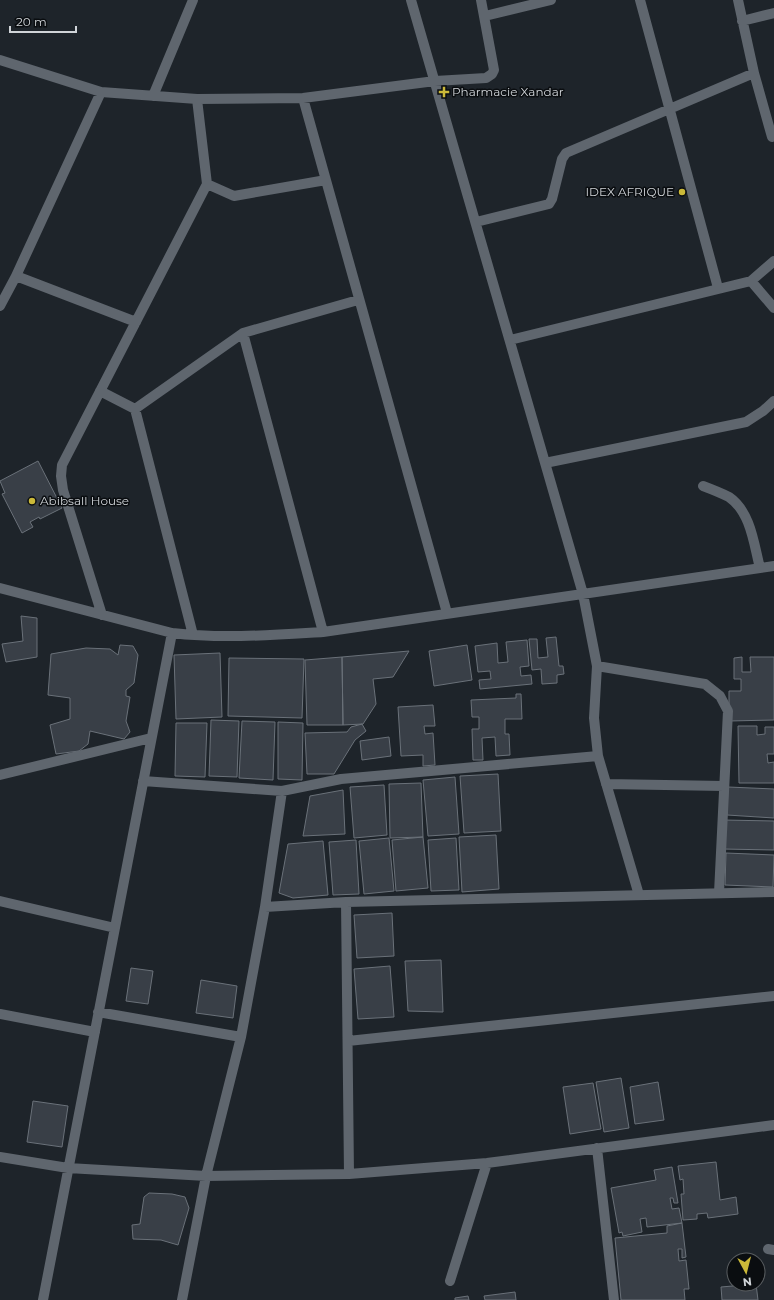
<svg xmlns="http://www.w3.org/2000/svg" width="774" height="1300" font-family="Montserrat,sans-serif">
<rect width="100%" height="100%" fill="#1e242a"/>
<path fill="#393f47" stroke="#6a7179" d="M 38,461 L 62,508 L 40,519 L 39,517 L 30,522 L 33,527 L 22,533 L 2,494 L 5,493 L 0,481 Z
M 21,616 L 37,618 L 37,657 L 6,662 L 2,644 L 23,641 Z
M 556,637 L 559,666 L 563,666 L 564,674 L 557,675 L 557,683 L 542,684 L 541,669 L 532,670 L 529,639 L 537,639 L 538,658 L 548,657 L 546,638 Z
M 527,640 L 529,666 L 520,667 L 521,676 L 531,675 L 532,684 L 480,689 L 479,680 L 491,679 L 490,671 L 478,672 L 475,646 L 497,643 L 498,663 L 508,662 L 506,642 Z
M 120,645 L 133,646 L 138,655 L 134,683 L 126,690 L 126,696 L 130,697 L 126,721 L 130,732 L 124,739 L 90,731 L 88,744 L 79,751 L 56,754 L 50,725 L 70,719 L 70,698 L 48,695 L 51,654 L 86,648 L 110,649 L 118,655 Z
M 467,645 L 472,680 L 434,686 L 429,651 Z
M 409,651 L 393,677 L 373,679 L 376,704 L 363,724 L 343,725 L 342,657 Z
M 220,653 L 222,717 L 176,719 L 174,655 Z
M 342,657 L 343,725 L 307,725 L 305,660 Z
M 742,657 L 742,672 L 751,672 L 750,657 L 774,657 L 774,720 L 729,721 L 729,691 L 741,691 L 741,679 L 734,679 L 734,658 Z
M 229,658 L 304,659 L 302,718 L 228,716 Z
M 516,694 L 521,694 L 522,719 L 505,719 L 505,734 L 509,734 L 510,755 L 496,756 L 495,737 L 482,738 L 483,760 L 473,760 L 472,729 L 479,729 L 479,717 L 472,717 L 471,700 L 516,698 Z
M 433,705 L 435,726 L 424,726 L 425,734 L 433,733 L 435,765 L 423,766 L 423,755 L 401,756 L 398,707 Z
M 211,720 L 239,721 L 237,777 L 209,776 Z
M 242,721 L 275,722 L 273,780 L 239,778 Z
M 278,722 L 303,723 L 302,780 L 278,779 Z
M 176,723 L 207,723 L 205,777 L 175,776 Z
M 362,724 L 366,731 L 355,740 L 334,774 L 307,774 L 305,733 L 347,732 L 351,727 Z
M 738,726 L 757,726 L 757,735 L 765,734 L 765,727 L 774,727 L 774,754 L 767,754 L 768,763 L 774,762 L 774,783 L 739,783 Z
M 389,737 L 391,756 L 362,760 L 360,741 Z
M 498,774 L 501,831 L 464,833 L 460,776 Z
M 455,777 L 459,834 L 428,836 L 423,780 Z
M 421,783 L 423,837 L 390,838 L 389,784 Z
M 384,785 L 387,835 L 354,838 L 350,787 Z
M 728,787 L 774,789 L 774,818 L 727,815 Z
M 343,790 L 345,834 L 303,836 L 310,796 Z
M 723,820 L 774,821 L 774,850 L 722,849 Z
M 496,835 L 499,889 L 462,892 L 459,837 Z
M 423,837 L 428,888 L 396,891 L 392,840 Z
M 389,838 L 394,891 L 364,894 L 359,841 Z
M 456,838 L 459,890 L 431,891 L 428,840 Z
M 356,840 L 359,894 L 333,895 L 329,842 Z
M 323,841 L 328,895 L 293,898 L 279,893 L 288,844 Z
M 726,853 L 774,855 L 773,887 L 725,885 Z
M 392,913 L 394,956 L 357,958 L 354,915 Z
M 441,960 L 443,1012 L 408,1011 L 405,961 Z
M 390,966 L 394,1017 L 358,1019 L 354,969 Z
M 131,968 L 153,971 L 148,1004 L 126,1001 Z
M 201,980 L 237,986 L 233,1018 L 196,1013 Z
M 621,1078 L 629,1128 L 604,1132 L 596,1082 Z
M 658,1082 L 664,1120 L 635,1124 L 630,1087 Z
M 593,1083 L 601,1129 L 570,1134 L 563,1087 Z
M 33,1101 L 68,1106 L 62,1147 L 27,1142 Z
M 716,1162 L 720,1200 L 736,1197 L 738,1214 L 708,1218 L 707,1213 L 697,1214 L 697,1219 L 683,1220 L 681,1194 L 684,1194 L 683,1179 L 680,1180 L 678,1166 Z
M 672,1167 L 678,1203 L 674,1203 L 673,1198 L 670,1198 L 672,1209 L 679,1208 L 682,1223 L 647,1227 L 646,1218 L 640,1219 L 642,1232 L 623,1236 L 622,1232 L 619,1233 L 611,1188 L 656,1180 L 654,1170 Z
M 149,1193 L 172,1194 L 185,1197 L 189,1208 L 178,1245 L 161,1240 L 133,1239 L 132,1225 L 140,1224 L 144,1197 Z
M 682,1223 L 686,1257 L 682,1258 L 682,1249 L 678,1249 L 679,1261 L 686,1260 L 689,1289 L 684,1289 L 685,1300 L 621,1300 L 615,1238 L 667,1233 L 667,1226 Z
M 756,1284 L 758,1300 L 722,1300 L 721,1287 Z
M 515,1292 L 516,1300 L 485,1300 L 484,1296 Z
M 468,1296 L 469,1300 L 455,1300 L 455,1298 Z"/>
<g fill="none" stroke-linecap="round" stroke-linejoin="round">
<path stroke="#5f666e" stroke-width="10" d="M 411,0 L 583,594 L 597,666 L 594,718 L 598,756 L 639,895
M 640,0 L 718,288
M 738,0 L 754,73 L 772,137
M 485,16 L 551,0
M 742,21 L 774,13
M 0,60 L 101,92 L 197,99 L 303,98 L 435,81 L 486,78 L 492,74 L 494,70 L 481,0
M 153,96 L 193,0
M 303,98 L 447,613
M 207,184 L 234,196 L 326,180
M 476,222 L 549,204 L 552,199 L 562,159 L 566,153 L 754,73
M 16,276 L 136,322
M 751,281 L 774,308
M 0,306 L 16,276 L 101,92
M 243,333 L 323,632
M 510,340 L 751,281 L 774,261
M 100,391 L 135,409 L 193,635
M 135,409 L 243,333 L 358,300
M 545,463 L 746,422 L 763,411 L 774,401
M 703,486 C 711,489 721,493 729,497 C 751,512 754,545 760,568
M 0,588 L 172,633 C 222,639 273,635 323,632 L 774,566
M 102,615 L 63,490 L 61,476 L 62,465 L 207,184 L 197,99
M 597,666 L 705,684 L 720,696 L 728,711 L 719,893
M 0,775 L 151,738
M 143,781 L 282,791 L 341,779 L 598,756
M 606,784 L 724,786
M 0,901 L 115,928
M 346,902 L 349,1174
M 265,907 L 346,902 L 774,892
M 98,1012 L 241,1037
M 0,1014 L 95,1032
M 348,1041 L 774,996
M 597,1148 L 614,1300
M 0,1157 L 68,1168 L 206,1176 L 349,1174 L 487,1163 L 774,1125
M 768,1249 L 774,1250
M 450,1281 L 487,1163
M 43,1300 L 172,633
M 182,1300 L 206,1176 L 241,1037 L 265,907 L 282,791"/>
</g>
<g fill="#cbb939" stroke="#0a0d10" stroke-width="1.5">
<path d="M442 86h4v4h4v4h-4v4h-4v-4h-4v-4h4z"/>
<circle cx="682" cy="192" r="4"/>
<circle cx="32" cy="501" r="4"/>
</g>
<g text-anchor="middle" stroke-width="3" stroke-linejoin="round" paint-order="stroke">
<g font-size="12" fill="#d0d4d8" stroke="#0a0d10" text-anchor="start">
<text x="452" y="96">Pharmacie Xandar</text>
<text x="674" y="196" text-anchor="end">IDEX AFRIQUE</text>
<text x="40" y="505">Abibsall House</text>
</g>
</g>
<g transform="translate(746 1272) rotate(173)"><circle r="19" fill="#0a0d10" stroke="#595d60"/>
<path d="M0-3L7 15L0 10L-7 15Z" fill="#cbb939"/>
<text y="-6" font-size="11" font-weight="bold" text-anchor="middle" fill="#d0d4d8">N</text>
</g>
<path d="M10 26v6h66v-6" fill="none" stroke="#d0d4d8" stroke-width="2"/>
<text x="16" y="26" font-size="12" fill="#d0d4d8" stroke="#0a0d10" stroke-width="3" paint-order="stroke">20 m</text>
</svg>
